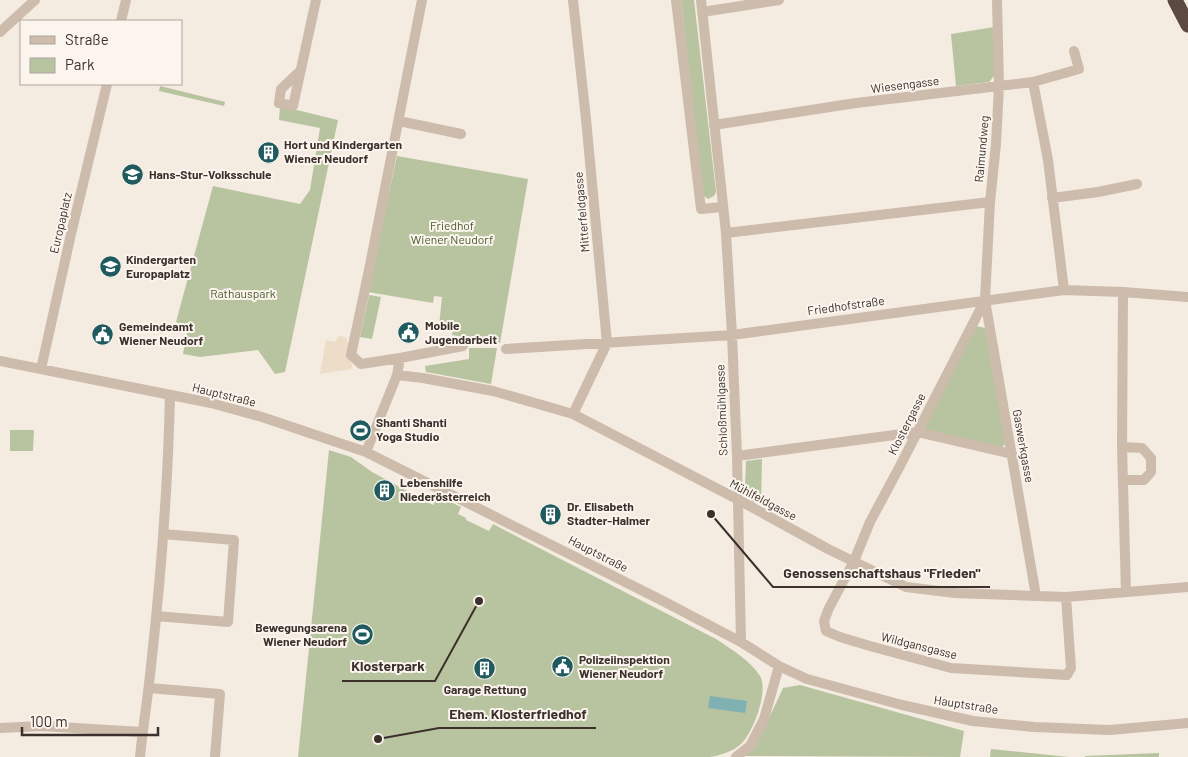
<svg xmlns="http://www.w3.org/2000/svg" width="1188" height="757" font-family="Barlow,sans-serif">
<rect width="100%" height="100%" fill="#f4ebe1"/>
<path fill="#b8c4a0" d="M 681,0 L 694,0 L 716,192 L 714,196 L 708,199 L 703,195 Z
M 994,27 L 995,75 L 989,82 L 956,86 L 951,34 Z
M 160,86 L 225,102 L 224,106 L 159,91 Z
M 280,106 L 338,120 L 285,372 L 275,374 L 258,350 L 200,357 L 183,354 L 188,327 L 176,322 L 213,186 L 300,204 L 310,190 L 320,128 L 279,120 Z
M 397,156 L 528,179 L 500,343 L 452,335 L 453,328 L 439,326 L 442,297 L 434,296 L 433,303 L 368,292 Z
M 369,295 L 381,297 L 372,339 L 360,337 Z
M 976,326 L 985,328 L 1006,443 L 1001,448 L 925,430 L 925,421 Z
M 469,348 L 497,348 L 491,384 L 426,372 L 425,366 L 469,359 Z
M 10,430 L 34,430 L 33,451 L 10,451 Z
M 329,450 L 351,457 L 372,472 L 433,505 L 438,496 L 461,507 L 458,514 L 466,518 L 466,520 L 489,531 L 493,524 L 512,534 L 716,639 C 732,650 750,660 760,676 C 769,691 753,733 741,744 C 732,752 721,755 710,757 L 298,757 Z
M 762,459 L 761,505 L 751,501 L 745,485 L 746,461 Z
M 800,685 L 964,731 L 960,757 L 741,756 L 753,749 L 763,731 L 783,688 Z
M 991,749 L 1069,757 L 990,757 Z
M 1159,753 L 1159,757 L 1085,757 L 1085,756 Z"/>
<path fill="#ecdcc8" d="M 339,336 L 342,336 L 346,338 L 349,345 L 347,356 L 352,365 L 352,369 L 320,374 L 326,340 L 335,342 Z"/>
<path fill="#7fb0b2" d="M 710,696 L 747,701 L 745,713 L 708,708 Z"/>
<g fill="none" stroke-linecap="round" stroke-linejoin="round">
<path stroke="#cdbbac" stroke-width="10" d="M 422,0 L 369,270 L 351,355 L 361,364 L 400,358 L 463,346
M 573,0 L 586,119 L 607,343 L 573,414
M 676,0 L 701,209 L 723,207
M 701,0 L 726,233 L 732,335 L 737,456 L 741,642
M 997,0 L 999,86 L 996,144 L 990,202 L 985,300 L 1036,596
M 702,12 L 779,0
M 121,21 L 126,0
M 0,32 L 35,0
M 301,70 L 281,89 L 279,103 L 293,106 L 316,0
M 1033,82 L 1048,160 L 1064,290
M 399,121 L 461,134
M 714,125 L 856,103 L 1033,82 L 1079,69 L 1074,51
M 1052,198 L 1098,192 L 1137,184
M 726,233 L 990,202
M 1123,292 L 1122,447 L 1126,592
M 985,300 L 901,464 L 870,522 L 854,561 L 829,608 L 824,621 L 826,631 L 840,637 L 870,646 L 951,668 L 1067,675 L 1071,668 L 1066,597
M 506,349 L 732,335 L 1064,290 L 1123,292 L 1188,297
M 0,361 L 211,403 L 262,417 L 366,452 L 665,602 L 741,642 L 779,666 L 807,679 L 902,705 L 973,721 L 1034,727 L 1110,730 L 1188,723
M 41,369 L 71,234 L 107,84
M 397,375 L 423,378 L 493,391 L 573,414 L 737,499 L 828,549 L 906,587 L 955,593 L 1066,597 L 1188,587
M 1122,447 L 1142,448 L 1151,458 L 1151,472 L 1144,480 L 1124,480
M 366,452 L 397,375 L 400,358
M 737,456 L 917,432 L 1012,454
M 156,616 L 228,622 L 234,540 L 163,534
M 149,688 L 220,694 L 215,757
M 0,728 L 42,726 L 142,732
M 140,757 C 143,726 148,696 151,666 C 161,576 168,485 170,395
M 736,757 L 750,746 L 764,719 L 779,666"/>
<path stroke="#5c4a42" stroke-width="15" d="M 1175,0 L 1188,25"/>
</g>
<defs>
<symbol id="building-disc" viewBox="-11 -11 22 22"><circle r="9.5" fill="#1f5a5e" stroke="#fbf5ee"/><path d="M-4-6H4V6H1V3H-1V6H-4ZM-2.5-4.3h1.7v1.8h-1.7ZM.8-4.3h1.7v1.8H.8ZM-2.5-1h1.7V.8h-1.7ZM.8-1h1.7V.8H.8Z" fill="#fff"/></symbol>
<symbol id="school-disc" viewBox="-11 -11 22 22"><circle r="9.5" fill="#1f5a5e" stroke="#fbf5ee"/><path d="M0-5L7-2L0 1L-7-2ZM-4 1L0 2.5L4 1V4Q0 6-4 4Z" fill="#fff"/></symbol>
<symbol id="civic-disc" viewBox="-11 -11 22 22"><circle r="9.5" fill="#1f5a5e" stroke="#fbf5ee"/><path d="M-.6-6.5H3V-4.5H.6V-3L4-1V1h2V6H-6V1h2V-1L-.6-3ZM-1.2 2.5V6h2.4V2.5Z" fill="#fff"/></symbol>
<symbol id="stadium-disc" viewBox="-11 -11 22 22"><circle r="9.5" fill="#1f5a5e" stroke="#fbf5ee"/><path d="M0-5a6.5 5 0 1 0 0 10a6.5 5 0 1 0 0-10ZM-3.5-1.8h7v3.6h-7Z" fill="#fff"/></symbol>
</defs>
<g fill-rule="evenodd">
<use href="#building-disc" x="256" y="140" width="25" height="25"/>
<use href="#school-disc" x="120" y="162" width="25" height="25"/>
<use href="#school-disc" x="98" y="254" width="25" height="25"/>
<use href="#civic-disc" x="396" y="320" width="25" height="25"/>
<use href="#civic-disc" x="90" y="322" width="25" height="25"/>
<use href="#stadium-disc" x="348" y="418" width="25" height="25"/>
<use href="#building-disc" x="372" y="478" width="25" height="25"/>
<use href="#building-disc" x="538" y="502" width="25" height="25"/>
<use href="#stadium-disc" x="350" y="622" width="25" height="25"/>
<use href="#civic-disc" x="550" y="654" width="25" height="25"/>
<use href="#building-disc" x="472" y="656" width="25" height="25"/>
</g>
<g text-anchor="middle" stroke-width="4" stroke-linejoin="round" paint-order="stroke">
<g font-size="12" fill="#3b302b" stroke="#fbf5ee">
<text transform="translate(905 85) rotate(-7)" y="4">Wiesengasse</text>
<text transform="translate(982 149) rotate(-85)" y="4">Raimundweg</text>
<text transform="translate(582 212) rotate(-95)" y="4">Mitterfeldgasse</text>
<text transform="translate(61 223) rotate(-77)" y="4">Europaplatz</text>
<text transform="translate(846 306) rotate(-8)" y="4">Friedhofstraße</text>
<text transform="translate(224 395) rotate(14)" y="4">Hauptstraße</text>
<text transform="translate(722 410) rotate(-92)" y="4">Schloßmühlgasse</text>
<text transform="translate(907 424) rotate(-63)" y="4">Klostergasse</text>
<text transform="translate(1023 446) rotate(80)" y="4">Gaswerkgasse</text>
<text transform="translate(763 500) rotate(28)" y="4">Mühlfeldgasse</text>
<text transform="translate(598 554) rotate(27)" y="4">Hauptstraße</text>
<text transform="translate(919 646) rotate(14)" y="4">Wildgansgasse</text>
<text transform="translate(966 705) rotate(9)" y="4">Hauptstraße</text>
</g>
<g font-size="12" font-weight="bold" fill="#3b302b" stroke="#fbf5ee" text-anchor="start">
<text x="284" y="149">Hort und Kindergarten<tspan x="284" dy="14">Wiener Neudorf</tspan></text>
<text x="149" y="179">Hans-Stur-Volksschule</text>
<text x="126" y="264">Kindergarten<tspan x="126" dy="14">Europaplatz</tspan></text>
<text x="425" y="330">Mobile<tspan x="425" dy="14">Jugendarbeit</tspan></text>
<text x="119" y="331">Gemeindeamt<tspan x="119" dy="14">Wiener Neudorf</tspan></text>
<text x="376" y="427">Shanti Shanti<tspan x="376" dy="14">Yoga Studio</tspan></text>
<text x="400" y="487">Lebenshilfe<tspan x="400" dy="14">Niederösterreich</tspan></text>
<text x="567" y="511">Dr. Elisabeth<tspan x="567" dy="14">Stadter-Halmer</tspan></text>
<text x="347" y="632" text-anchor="end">Bewegungsarena<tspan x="347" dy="14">Wiener Neudorf</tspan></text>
<text x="579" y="664">Polizeiinspektion<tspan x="579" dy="14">Wiener Neudorf</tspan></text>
<text x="485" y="694" text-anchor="middle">Garage Rettung</text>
</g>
<g font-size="12" fill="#4a5a2e" stroke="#fbf5ee">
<text x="452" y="230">Friedhof<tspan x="452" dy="14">Wiener Neudorf</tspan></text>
<text x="243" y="298">Rathauspark</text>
</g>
</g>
<path fill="none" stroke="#3b302b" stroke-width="2" d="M711 514L773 587H990M479 601L435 681H342M378 739L439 728H596"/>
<g fill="#3b302b" stroke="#fbf5ee" stroke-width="2">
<circle cx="711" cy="514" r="5"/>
<circle cx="479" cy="601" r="5"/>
<circle cx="378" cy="739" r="5"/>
</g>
<g font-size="14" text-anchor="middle" font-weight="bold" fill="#3b302b" stroke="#fbf5ee" stroke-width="4" stroke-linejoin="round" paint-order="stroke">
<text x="882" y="578">Genossenschaftshaus "Frieden"</text>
<text x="388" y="671">Klosterpark</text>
<text x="518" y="719">Ehem. Klosterfriedhof</text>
</g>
<rect x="20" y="20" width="162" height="65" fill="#fbf5ee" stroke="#aea6a0"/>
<rect x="30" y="36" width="25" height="8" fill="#cdbbac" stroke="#aea6a0"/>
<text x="65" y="45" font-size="15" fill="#3b302b">Straße</text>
<rect x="30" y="58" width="25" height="15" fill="#b8c4a0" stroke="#aea6a0"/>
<text x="65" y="70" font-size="15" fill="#3b302b">Park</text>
<path d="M22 727v8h136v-8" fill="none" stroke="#3b302b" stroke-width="2.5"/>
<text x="30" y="727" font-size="15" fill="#3b302b" stroke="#fbf5ee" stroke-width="4" paint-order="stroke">100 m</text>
</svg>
